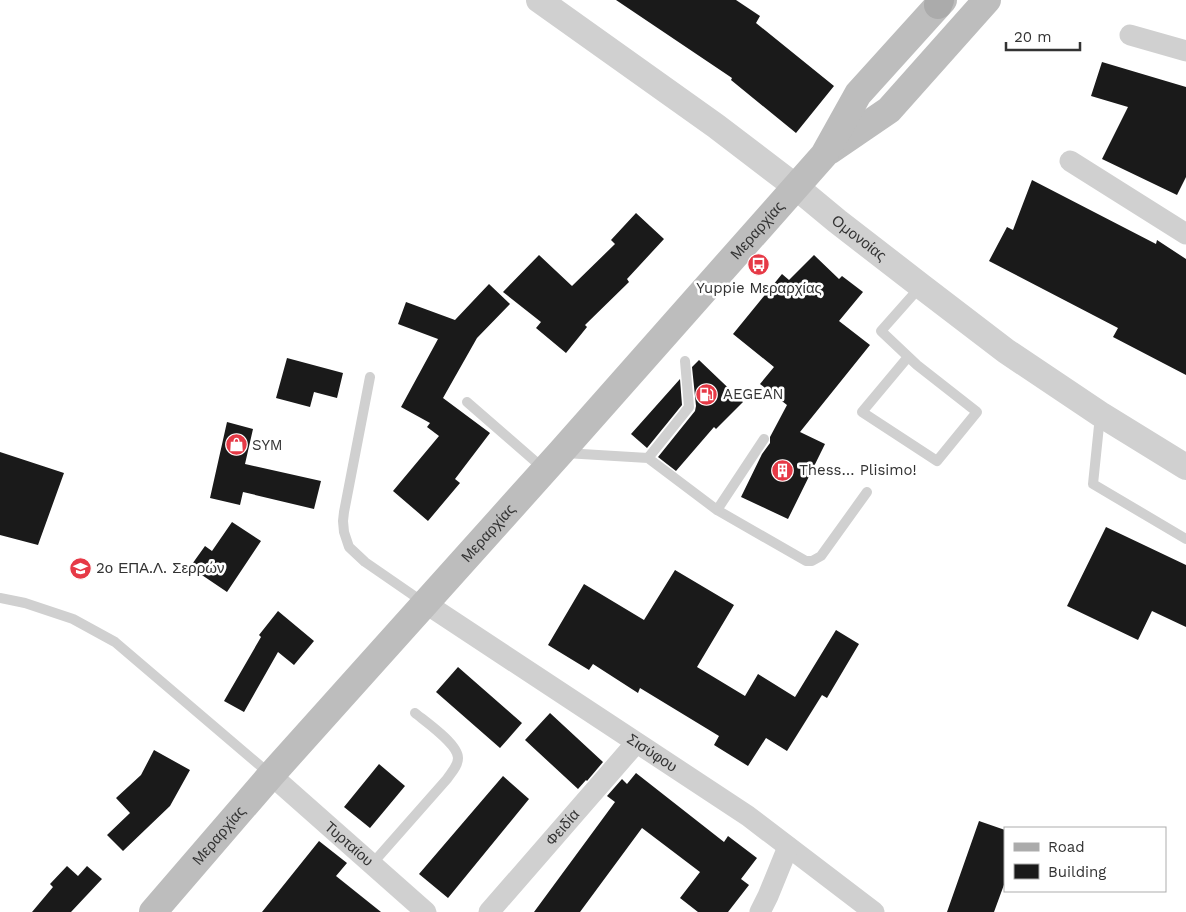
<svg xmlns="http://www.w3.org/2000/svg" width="1186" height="912" font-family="'Work Sans',sans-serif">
<rect width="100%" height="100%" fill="#fff"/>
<path fill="#1a1a1a" d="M 616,0 L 736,0 L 760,16 L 756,23 L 834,86 L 796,133 L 731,80 L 732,78 Z
M 1102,62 L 1186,87 L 1186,177 L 1177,195 L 1102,159 L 1128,107 L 1091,96 Z
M 1032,180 L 1156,244 L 1157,240 L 1186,259 L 1186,375 L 1113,337 L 1118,328 L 989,261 L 1007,227 L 1013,230 Z
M 636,213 L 664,239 L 627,279 L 629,282 L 585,325 L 587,327 L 566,353 L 536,328 L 541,322 L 503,292 L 539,255 L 572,286 L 615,244 L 611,240 Z
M 814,255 L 839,279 L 842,276 L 863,292 L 839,321 L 870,345 L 800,432 L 825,444 L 788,519 L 741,497 L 762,454 L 770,443 L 770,437 L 787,405 L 760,384 L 774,367 L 733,334 L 782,274 L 789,280 Z
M 489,284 L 510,304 L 477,338 L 443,398 L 490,433 L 455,479 L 460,483 L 428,521 L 393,491 L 439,436 L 427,427 L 430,423 L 401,407 L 438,339 L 398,324 L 406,302 L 455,320 Z
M 287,358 L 343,373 L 337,398 L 314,392 L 310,407 L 276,398 Z
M 699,360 L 743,402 L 716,429 L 714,427 L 676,471 L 658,457 L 695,411 L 696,406 L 692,367 Z
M 680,379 L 682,405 L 647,448 L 631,434 Z
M 227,422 L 253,429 L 245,464 L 321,481 L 314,509 L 243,492 L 240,505 L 210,498 Z
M 0,452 L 64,473 L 38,545 L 0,535 Z
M 232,522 L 261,541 L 227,592 L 190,567 L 205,546 L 212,551 Z
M 1106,527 L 1186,565 L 1186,627 L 1152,611 L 1138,640 L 1067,606 Z
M 675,570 L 734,605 L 697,667 L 745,696 L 758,674 L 795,697 L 836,630 L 859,644 L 827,698 L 822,695 L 787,751 L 766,738 L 748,766 L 714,745 L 719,736 L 640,688 L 638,693 L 593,664 L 589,670 L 548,645 L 584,584 L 644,620 Z
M 278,611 L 314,641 L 294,665 L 278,652 L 244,712 L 224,701 L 261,637 L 259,635 Z
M 458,667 L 522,723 L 500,748 L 436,692 Z
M 550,713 L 603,762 L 587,781 L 586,780 L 578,789 L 525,740 Z
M 154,750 L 190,770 L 170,806 L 123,851 L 107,835 L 130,813 L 116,798 L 141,775 Z
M 379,764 L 405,786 L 370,828 L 344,807 Z
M 636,773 L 724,842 L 728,836 L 757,858 L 741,879 L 749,885 L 728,912 L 698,912 L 680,898 L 700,872 L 642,828 L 580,912 L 534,912 L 615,802 L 607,796 L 622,779 L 627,784 Z
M 503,776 L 529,799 L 448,898 L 419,874 Z
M 979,821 L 1005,830 L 1005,882 L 994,912 L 947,912 Z
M 319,841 L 347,863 L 336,876 L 381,912 L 262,912 Z
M 67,866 L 78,876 L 87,866 L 102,879 L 71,912 L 32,912 L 53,887 L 50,884 Z"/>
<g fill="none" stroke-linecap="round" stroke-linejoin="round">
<path stroke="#d0d0d0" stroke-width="10" d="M 908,357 L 862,412 L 937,461 L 977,412 L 917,365 L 881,331 L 920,287
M 370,377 L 344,512 L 343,521 L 344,532 L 349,547 L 365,562 L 423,602
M 467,402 L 544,469
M 1100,416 L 1093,484 L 1186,539
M 565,453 L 648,458 L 689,407 L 685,361
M 648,458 L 717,510 L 806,561 L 812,561 L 821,556 L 867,492
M 717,510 L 764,439
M 0,598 L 25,603 L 73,619 L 115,642 L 271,775
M 372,864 L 447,779 C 451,773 458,766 458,758 C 458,744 426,722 415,713"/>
<g stroke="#d0d0d0" stroke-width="21">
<path d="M 1130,35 L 1186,51"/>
<path d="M 1070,161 L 1186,234"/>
<path id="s1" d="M 425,603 L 748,816 L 874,912"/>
<path id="s2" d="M 271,775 L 426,912"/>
<path id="s3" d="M 489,912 L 636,743"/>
<path d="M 760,912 L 768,896 L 788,847"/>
</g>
<path stroke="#d0d0d0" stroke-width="26" id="s4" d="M 539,0 L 716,126 L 796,187 L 837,221 L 921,286 L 1006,351 L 1100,414 L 1186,467"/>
<g stroke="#bdbdbd" stroke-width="28">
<path d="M 829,151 L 889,110 L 987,0"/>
<path id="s5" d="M 153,912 L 271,775 L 561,452 L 824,155 L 858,94 L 943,0"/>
</g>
<path stroke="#ababab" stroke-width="28" d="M 938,5 L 940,0"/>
</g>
<defs>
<symbol id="bus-disc" viewBox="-11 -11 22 22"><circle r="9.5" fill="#e63946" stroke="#fff"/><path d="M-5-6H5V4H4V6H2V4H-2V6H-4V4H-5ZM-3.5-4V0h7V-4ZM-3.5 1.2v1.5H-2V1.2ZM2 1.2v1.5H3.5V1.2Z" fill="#fff"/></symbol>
<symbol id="fuel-disc" viewBox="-11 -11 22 22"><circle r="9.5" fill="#e63946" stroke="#fff"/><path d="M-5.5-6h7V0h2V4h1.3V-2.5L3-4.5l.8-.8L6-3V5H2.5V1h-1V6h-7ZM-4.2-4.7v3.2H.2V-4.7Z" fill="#fff"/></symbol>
<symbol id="shop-disc" viewBox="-11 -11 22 22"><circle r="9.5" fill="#e63946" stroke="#fff"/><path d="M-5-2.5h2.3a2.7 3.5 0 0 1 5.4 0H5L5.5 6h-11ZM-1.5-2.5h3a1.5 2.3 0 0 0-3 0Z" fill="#fff"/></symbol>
<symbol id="building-disc" viewBox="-11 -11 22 22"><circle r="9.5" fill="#e63946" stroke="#fff"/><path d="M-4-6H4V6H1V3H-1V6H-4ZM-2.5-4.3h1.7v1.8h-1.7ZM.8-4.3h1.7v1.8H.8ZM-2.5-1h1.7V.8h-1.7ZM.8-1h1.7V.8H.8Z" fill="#fff"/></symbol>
<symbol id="school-disc" viewBox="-11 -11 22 22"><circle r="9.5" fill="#e63946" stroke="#fff"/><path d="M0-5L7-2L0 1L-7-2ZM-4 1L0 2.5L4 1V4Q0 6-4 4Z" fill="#fff"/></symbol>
</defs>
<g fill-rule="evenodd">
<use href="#bus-disc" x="746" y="252" width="25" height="25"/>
<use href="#fuel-disc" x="694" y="382" width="25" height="25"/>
<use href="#shop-disc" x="224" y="432" width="25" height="25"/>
<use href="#building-disc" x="770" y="458" width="25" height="25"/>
<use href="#school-disc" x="68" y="556" width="25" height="25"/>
</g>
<g text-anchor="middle" stroke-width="5" stroke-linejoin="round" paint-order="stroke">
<g font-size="15" fill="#333" stroke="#fff">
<text dy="5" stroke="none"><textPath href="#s5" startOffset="911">Μεραρχίας</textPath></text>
<text dy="5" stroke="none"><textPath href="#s4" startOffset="399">Ομονοίας</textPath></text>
<text dy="5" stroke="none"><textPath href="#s5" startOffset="506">Μεραρχίας</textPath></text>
<text dy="5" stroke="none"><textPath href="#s1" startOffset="272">Σισύφου</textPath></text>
<text dy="5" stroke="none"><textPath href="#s3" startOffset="112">Φειδία</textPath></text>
<text dy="5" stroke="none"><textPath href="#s5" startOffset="101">Μεραρχίας</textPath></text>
<text dy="5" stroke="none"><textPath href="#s2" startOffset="104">Τυρταίου</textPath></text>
</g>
<g font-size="15" fill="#333" stroke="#fff" text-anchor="start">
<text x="759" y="293" text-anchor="middle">Yuppie Μεραρχίας</text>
<text x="723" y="399">AEGEAN</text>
<text x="252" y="450">SYM</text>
<text x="799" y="475">Thess… Plisimo!</text>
<text x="96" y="573">2ο ΕΠΑ.Λ. Σερρών</text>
</g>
</g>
<rect x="1004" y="827" width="162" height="65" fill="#ffffff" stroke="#adadad"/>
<rect x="1014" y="843" width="25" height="8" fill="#ababab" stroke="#adadad"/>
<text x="1048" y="852" font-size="15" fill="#333333">Road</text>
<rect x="1014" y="864" width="25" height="15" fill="#1a1a1a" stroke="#adadad"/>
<text x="1048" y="877" font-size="15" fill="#333333">Building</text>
<path d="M1006 42v8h74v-8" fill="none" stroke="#333333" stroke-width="2.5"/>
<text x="1014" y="42" font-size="15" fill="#333333" stroke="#ffffff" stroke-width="4" paint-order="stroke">20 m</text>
</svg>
